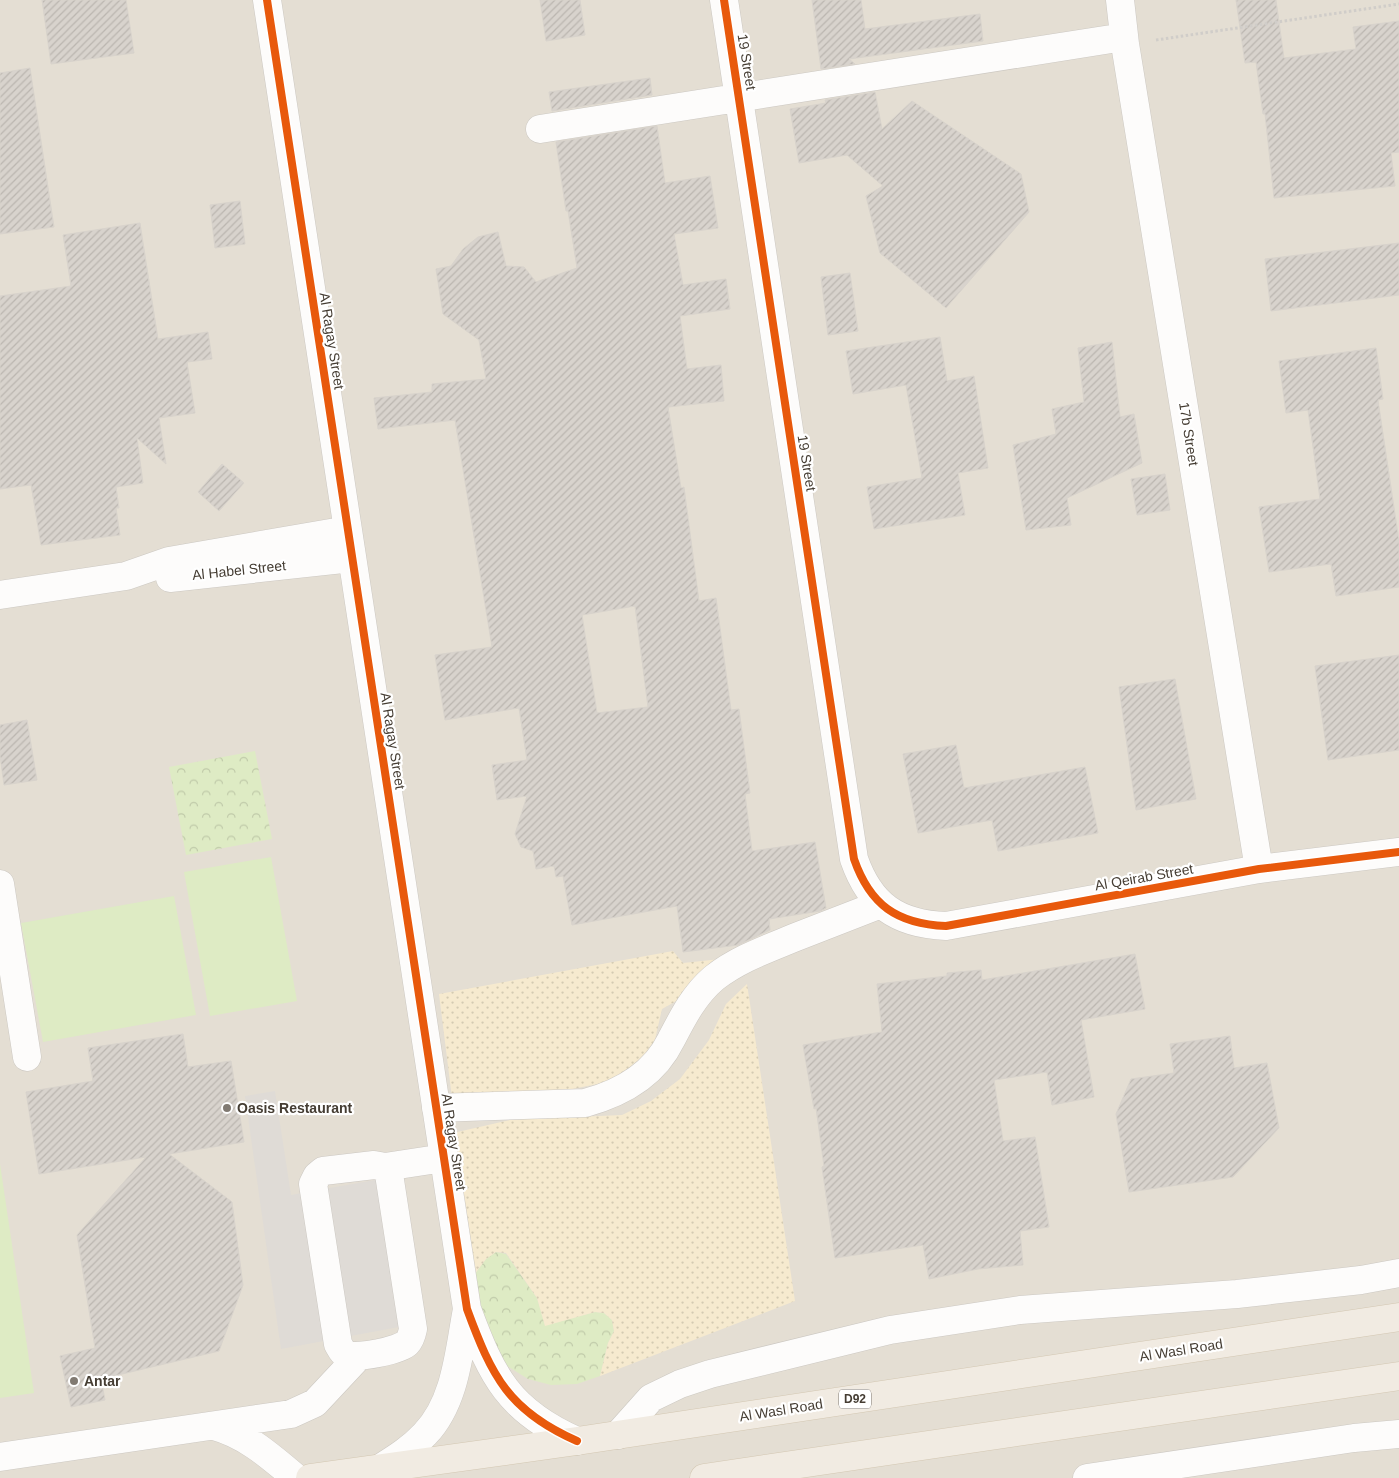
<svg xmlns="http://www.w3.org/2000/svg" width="1399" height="1478" font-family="Helvetica,sans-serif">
<defs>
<pattern id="forest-crowns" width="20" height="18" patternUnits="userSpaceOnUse" patternTransform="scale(1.25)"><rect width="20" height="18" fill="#deebc4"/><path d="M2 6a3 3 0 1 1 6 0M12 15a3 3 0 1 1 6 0" fill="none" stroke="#c0caa9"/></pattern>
<pattern id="sand-dots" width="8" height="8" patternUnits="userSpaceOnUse" patternTransform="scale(1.25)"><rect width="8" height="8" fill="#f6eacf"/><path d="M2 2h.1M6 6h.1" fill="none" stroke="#d4cab2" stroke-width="1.8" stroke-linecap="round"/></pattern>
<pattern id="building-hatch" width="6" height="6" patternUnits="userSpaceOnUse" patternTransform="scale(1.25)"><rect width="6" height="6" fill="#d8d3cd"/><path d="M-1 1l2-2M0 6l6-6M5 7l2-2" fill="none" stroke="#bbb6b0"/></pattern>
</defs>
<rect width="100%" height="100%" fill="#f0ece6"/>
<path fill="#e4ded3" d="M 0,0 L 1399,0 L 1399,1478 L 0,1478 Z"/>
<path fill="#deebc4" d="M 271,857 L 297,1001 L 210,1016 L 184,872 Z
M 174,896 L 196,1015 L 43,1042 L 21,923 Z
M 0,1164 L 34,1393 L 0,1398 Z"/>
<path fill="url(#forest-crowns)" d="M 255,751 L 272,839 L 186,855 L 169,767 Z
M 496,1252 L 506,1254 L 537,1298 L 545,1325 L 595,1312 L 604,1313 L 612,1320 L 614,1331 L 608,1343 L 600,1376 L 577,1384 L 551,1385 L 528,1379 L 507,1366 L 492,1348 L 471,1279 L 486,1259 Z"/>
<path fill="url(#sand-dots)" d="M 673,951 L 683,963 L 730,958 L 689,994 L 662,1009 L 654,1044 L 628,1078 L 567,1090 L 452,1098 L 439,994 Z
M 747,984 L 795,1301 L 600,1376 L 608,1343 L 614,1331 L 612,1320 L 604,1313 L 595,1312 L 545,1326 L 537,1298 L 506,1253 L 496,1252 L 486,1259 L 471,1279 L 453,1133 L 510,1120 L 622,1115 L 651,1101 L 680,1079 L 709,1040 L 726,1004 Z"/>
<path fill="#dfdbd6" d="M 275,1091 L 291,1195 L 386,1178 L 404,1326 L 281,1349 L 245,1096 Z"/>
<path fill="url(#building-hatch)" stroke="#d8d3cc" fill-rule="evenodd" d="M 42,0 L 126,0 L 134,53 L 51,64 Z
M 540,0 L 580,0 L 585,35 L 546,41 Z
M 812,0 L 861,0 L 865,29 L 980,14 L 983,41 L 849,59 L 855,64 L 821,69 Z
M 1236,0 L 1276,0 L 1284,58 L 1356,49 L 1353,27 L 1399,21 L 1399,152 L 1391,153 L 1395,186 L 1274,198 L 1265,114 L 1263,114 L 1256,62 L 1245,63 Z
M 30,68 L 54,227 L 0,234 L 0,73 Z
M 650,78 L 652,95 L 552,111 L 549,92 Z
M 875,92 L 882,129 L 912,101 L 1021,174 L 1029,212 L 946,308 L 880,253 L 866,196 L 883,186 L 847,155 L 799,163 L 790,109 L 826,103 L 825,100 Z
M 657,126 L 665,183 L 710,176 L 718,228 L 674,234 L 683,285 L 726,279 L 730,309 L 680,316 L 687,369 L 721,365 L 724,401 L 668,407 L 681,488 L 684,487 L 699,601 L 716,598 L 731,710 L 739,709 L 750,793 L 745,794 L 752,851 L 815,842 L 826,908 L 820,911 L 769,919 L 770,930 L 738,945 L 683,952 L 677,906 L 572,925 L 563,876 L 556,877 L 554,866 L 536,869 L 533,851 L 521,847 L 515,834 L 527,796 L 497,800 L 492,765 L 527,760 L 519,708 L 445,720 L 435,655 L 492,647 L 455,420 L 378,429 L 374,398 L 432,392 L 432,384 L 486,379 L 479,340 L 443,314 L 436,269 L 451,266 L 463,249 L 478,237 L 498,232 L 506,266 L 524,267 L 536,282 L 577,268 L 568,211 L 566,211 L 556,142 ZM 635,606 L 648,707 L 597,713 L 582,615 Z
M 240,201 L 245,244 L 215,248 L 210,205 Z
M 140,223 L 158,339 L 208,332 L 212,359 L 187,362 L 195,413 L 159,418 L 166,464 L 137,438 L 143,483 L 116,487 L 119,508 L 116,508 L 120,535 L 41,545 L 31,485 L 0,489 L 0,296 L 71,286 L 63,235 Z
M 1399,243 L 1399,295 L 1271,311 L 1265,259 Z
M 850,273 L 858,331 L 828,335 L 821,277 Z
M 940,337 L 947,381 L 974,376 L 988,468 L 958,473 L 965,515 L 874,529 L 867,487 L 922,478 L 906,385 L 853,394 L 846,351 Z
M 1112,342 L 1120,417 L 1134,414 L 1142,463 L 1067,498 L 1071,525 L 1026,530 L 1013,445 L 1056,434 L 1052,409 L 1084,402 L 1078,348 Z
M 1376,348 L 1383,399 L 1378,400 L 1399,541 L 1399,587 L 1336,596 L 1331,564 L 1269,572 L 1259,507 L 1320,499 L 1308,410 L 1286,413 L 1279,361 Z
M 222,464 L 244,483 L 219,511 L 198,492 Z
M 1165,474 L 1170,510 L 1137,515 L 1131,479 Z
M 1399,655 L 1399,750 L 1328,760 L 1315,666 Z
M 1175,679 L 1196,799 L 1136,810 L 1119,687 Z
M 27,720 L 37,780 L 4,785 L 0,756 L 0,725 Z
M 956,745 L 964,788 L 1085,767 L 1098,833 L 998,851 L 992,820 L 918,833 L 903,754 Z
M 1135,954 L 1145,1009 L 1081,1020 L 1094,1097 L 1052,1105 L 1047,1072 L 994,1080 L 1003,1141 L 1035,1137 L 1049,1227 L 1020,1231 L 1023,1265 L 978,1269 L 929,1279 L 923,1245 L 835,1258 L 822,1167 L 824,1166 L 816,1108 L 814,1109 L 803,1045 L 882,1032 L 877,984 L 947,976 L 947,973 L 981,970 L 982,980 Z
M 183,1034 L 188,1067 L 231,1061 L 244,1142 L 169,1154 L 232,1202 L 243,1285 L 219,1351 L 101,1379 L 105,1400 L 71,1407 L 60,1356 L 95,1348 L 77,1235 L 146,1157 L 39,1174 L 26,1092 L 93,1081 L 88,1048 Z
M 1230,1036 L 1234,1068 L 1267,1063 L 1279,1128 L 1233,1177 L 1129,1192 L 1116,1114 L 1131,1079 L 1174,1073 L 1170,1044 Z"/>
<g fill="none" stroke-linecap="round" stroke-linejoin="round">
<defs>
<path id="minor" d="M 267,0 L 467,1309 C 492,1377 509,1411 577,1441
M 724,0 L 854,859 C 870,905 897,924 946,926 L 1259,869 L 1399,852
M 1120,0 L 1125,44 L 1259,869
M 540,129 L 1124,37
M 170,578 L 352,558
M 0,595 L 126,576 L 169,561 L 348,530
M 0,884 L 27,1057
M 436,1108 L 585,1103 C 622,1093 654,1075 671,1040 C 683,1017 694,995 714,978 C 738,959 767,949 796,937 C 824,926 852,915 881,904
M 374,1165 L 385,1167 L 389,1174 L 413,1329 C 412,1334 411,1339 407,1343 C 400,1350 357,1359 348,1355 C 342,1353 341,1349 338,1344 L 313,1184 L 317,1176 L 323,1171 Z
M 385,1167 L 444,1158
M 214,1426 C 247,1435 271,1457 296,1478
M 618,1435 L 651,1398 L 680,1384 L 710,1374 L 890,1330 L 1020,1310 L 1237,1294 L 1361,1280 L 1399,1273
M 0,1457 L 291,1414 L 315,1403 L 358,1357
M 382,1467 C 398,1457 412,1448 425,1434 C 456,1402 459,1351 467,1309
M 1087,1478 L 1354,1438 L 1399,1434"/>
<path id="major" d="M 310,1478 L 577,1441 L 1399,1317
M 704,1478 L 1399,1376"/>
</defs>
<use href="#minor" stroke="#ccc8c2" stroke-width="29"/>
<use href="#major" stroke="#d3c7b2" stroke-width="29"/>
<path stroke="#d0cdc9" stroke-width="3" stroke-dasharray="2.5 2.5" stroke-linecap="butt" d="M 1156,40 L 1399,4"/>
<use href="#minor" stroke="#fdfcfb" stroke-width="28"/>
<use href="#major" stroke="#f1ebe2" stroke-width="28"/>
<defs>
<path id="cycleway" d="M 267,0 L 467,1309 C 492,1377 509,1411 577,1441
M 724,0 L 854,859 C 870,905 897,924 946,926 L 1259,869 L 1399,852"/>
</defs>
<use href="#cycleway" stroke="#fff" stroke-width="11"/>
<use href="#cycleway" stroke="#e8590c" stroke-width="8"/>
</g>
<g fill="#817a72" stroke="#fff" stroke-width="2">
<circle cx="227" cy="1108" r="5"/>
<circle cx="74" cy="1381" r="5"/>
</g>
<g text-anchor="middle" stroke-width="4.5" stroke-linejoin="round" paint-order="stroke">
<rect fill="#fff" stroke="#7d7770" stroke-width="1" x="839" y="1389.5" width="32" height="19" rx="4"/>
<g font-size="12" font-weight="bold" fill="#453d33">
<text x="855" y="1403">D92</text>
</g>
<g font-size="14" fill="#453d33" stroke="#fff">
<text transform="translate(747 62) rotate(81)" y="5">19 Street</text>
<text transform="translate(332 341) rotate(81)" y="5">Al Ragay Street</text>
<text transform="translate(1189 434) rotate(81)" y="5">17b Street</text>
<text transform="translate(807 463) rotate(81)" y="5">19 Street</text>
<text transform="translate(239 570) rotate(-6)" y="5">Al Habel Street</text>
<text transform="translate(393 741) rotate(81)" y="5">Al Ragay Street</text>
<text transform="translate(1144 877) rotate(-10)" y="5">Al Qeirab Street</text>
<text transform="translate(454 1142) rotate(81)" y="5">Al Ragay Street</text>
<text transform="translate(1181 1350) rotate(-9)" y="5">Al Wasl Road</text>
<text transform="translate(781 1410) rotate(-9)" y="5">Al Wasl Road</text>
</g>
<g font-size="14" font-weight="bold" fill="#453d33" stroke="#fff" text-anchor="start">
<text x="237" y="1113">Oasis Restaurant</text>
<text x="84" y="1386">Antar</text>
</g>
</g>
</svg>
